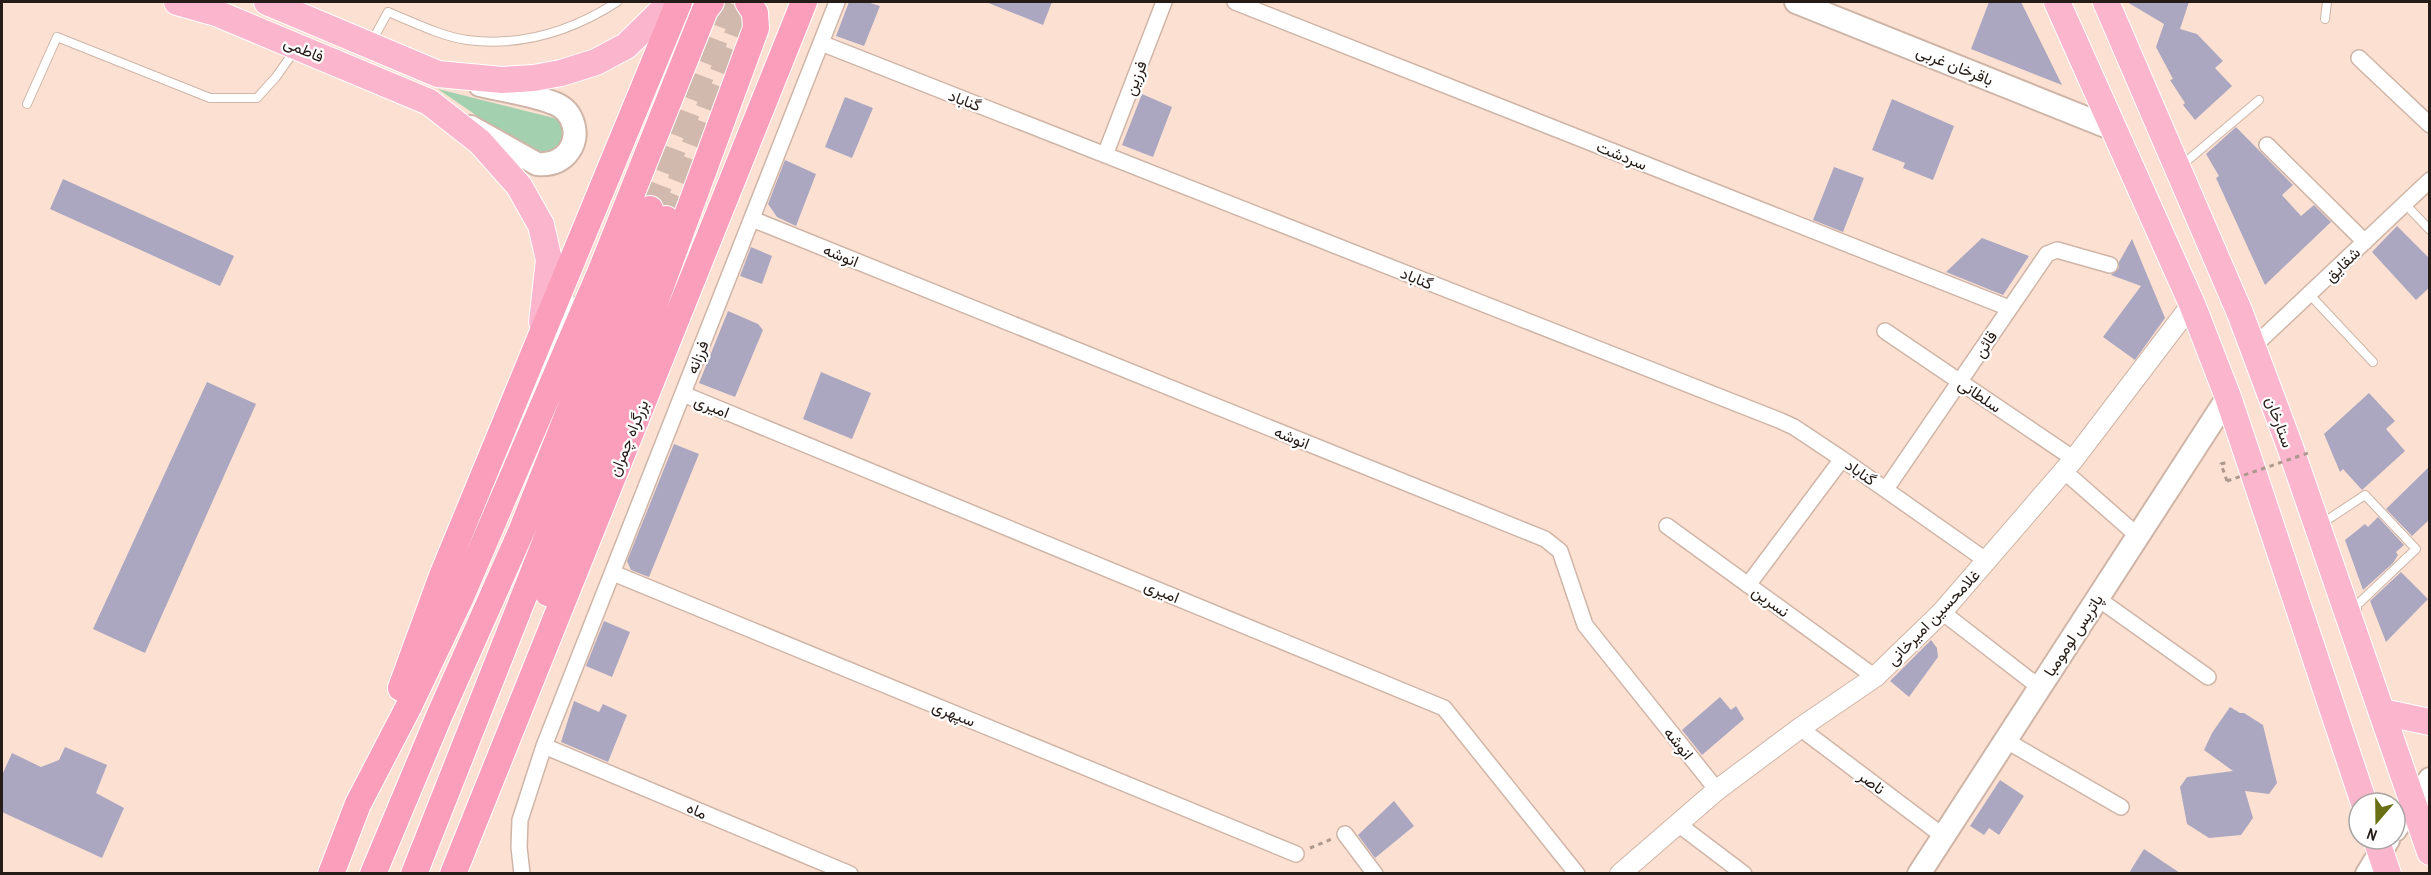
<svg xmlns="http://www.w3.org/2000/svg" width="2431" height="875" font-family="'Archivo Narrow',Vazirmatn,sans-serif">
<rect width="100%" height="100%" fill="#fce1d3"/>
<path fill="#a3d0ae" d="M 438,89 L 566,121 L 564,153 L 534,155 Z"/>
<path fill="#aba7c0" d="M 849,2 L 867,2 L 880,6 L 864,46 L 836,36 Z
M 986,2 L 1052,2 L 1043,25 Z
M 1989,2 L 2021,2 L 2062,85 L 1971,49 Z
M 2127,2 L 2189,2 L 2180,29 L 2197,34 L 2223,61 L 2215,68 L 2232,86 L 2195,120 L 2183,105 L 2185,103 L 2170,80 L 2173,79 L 2156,47 L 2164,24 Z
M 1142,94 L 1172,107 L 1153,157 L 1122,145 Z
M 845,97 L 873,108 L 852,158 L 825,147 Z
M 1892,99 L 1954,126 L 1933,180 L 1903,168 L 1905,163 L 1872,150 Z
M 2236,127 L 2293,185 L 2282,195 L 2301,216 L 2314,205 L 2331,222 L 2265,285 L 2216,178 L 2219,176 L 2206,154 Z
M 785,160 L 816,174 L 796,226 L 777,217 L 768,204 Z
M 1834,167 L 1864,178 L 1843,232 L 1813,220 Z
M 63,179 L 234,256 L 220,286 L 50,209 Z
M 2397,226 L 2430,259 L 2430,287 L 2416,300 L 2372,252 Z
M 1982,238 L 2029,256 L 2003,295 L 1946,272 Z
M 2132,239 L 2165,318 L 2135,360 L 2103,337 L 2141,286 L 2111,275 L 2119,268 L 2119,262 Z
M 751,247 L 772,256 L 762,284 L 740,276 Z
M 728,311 L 758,324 L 763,330 L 735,397 L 699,383 Z
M 821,372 L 871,393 L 852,439 L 803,419 Z
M 207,382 L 256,404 L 145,653 L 93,629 Z
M 2369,393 L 2395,421 L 2386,429 L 2405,451 L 2362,490 L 2343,469 L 2340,472 L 2324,434 Z
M 674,444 L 699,454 L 649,577 L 631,570 L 627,561 Z
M 2430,466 L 2430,519 L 2412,536 L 2386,509 Z
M 2378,517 L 2404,545 L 2396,552 L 2398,555 L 2393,563 L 2363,590 L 2345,540 L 2365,524 L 2368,527 Z
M 2401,572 L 2428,599 L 2386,642 L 2370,601 Z
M 604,621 L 630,632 L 612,677 L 586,666 Z
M 1931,640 L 1937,648 L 1938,657 L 1909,697 L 1890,681 Z
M 1720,697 L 1731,710 L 1736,706 L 1744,719 L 1702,755 L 1682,730 Z
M 574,701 L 599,712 L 603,704 L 627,715 L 608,762 L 561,742 Z
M 2230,707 L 2240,713 L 2244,713 L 2263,725 L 2277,783 L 2269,794 L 2245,791 L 2253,818 L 2241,835 L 2209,838 L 2187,824 L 2180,787 L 2187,777 L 2233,771 L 2204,750 L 2212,733 Z
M 65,747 L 107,765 L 96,793 L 124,808 L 102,858 L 2,812 L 2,775 L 12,753 L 41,767 L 59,760 Z
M 2000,780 L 2024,796 L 1999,835 L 1989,828 L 1984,835 L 1970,826 Z
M 1394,801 L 1414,826 L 1375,858 L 1358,835 Z
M 2144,849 L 2180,873 L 2129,873 Z"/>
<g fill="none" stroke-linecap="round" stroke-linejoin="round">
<path stroke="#d1baad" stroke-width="26" stroke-dasharray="26 13" stroke-linecap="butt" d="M 650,209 L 729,2
M 666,219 L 750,2"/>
<defs>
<path id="service" d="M 2325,19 L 2327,2
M 372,41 L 388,12 C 413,22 440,36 467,40 C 522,47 572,31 617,2
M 27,104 L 57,37 L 210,98 L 257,98 L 276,77 L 295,50
M 2182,165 L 2259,100
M 2405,204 L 2430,230
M 2310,295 L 2373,362
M 505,463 L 570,299
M 2321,524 L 2365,495 L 2416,549 L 2357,605 L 2357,613"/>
<path id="minor" d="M 1235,2 L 2009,308
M 821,43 L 1781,421 L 1794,427 L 1842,459 L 1987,561
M 2359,58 L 2430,125
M 2267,145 L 2365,242
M 1105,155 L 1164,2
M 752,219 L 1545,539 L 1560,551 L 1585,625 L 1717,790
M 1885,331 L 2074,459
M 2253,347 L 2430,180
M 683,394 L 1444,708 L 1577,874
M 2064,471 L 2138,536
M 1886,489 L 2047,254 L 2057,250 L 2110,265
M 1667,526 L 1875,677
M 613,573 L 1296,854
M 1748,585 L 1842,459
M 2097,598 L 2208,677
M 1942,612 L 2039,687
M 1800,728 L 1943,836
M 2005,740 L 2121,807
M 544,746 L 850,874
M 1678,824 L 1744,874
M 1345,834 L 1375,874
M 522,874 L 519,847 L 520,820 L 544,746 L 837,2"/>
<path id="tertiary" d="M 1620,874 L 1717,790 L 1800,728 L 1875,677 L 1942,612 L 2074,459 L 2192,304"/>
<path id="secondary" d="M 1796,2 L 2113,129
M 471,127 L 537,164 C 549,165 561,162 569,151 C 580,135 574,112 556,104 C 533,94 504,91 480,85
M 2395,830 L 2430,779
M 1919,874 L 2228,397
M 2367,874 L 2388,840"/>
<path id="primary" d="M 177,2 L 216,13 L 429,102 L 480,142 L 519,186 L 541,225 L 549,260 L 542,322
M 267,2 L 438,74 L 502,80 L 534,78 L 561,73 L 596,62 L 626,46 L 671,2
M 2057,2 L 2192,304 L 2228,397 L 2364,803
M 2106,2 L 2240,313 L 2289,444 L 2430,852
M 2382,712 L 2430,722
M 2376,839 L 2388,874"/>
<path id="trunk" d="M 548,593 L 756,28 L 755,13 L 748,2
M 401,688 L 442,576 L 679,2
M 331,874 L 358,804 L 409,706 L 460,599 L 600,273 L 705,10 L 711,2
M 373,874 L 440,714 L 521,532 L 650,209
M 414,874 L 543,548 L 666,219
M 453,874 L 804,2"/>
</defs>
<use href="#service" stroke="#cfb5a7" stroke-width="10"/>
<use href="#minor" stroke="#cfb5a7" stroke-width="18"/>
<use href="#tertiary" stroke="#cfb5a7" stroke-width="22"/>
<use href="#secondary" stroke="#cfb5a7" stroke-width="26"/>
<use href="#primary" stroke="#fff" stroke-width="28"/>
<use href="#trunk" stroke="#fff" stroke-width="28"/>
<path stroke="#ad988e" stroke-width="3" stroke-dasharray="4.5 4.5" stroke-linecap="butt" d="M 2227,481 L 2221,464 L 2228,462
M 1310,848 L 1332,839"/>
<use href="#service" stroke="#fff" stroke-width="8"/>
<use href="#minor" stroke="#fff" stroke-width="15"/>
<use href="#tertiary" stroke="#fff" stroke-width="20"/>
<use href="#secondary" stroke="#fff" stroke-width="22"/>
<use href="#primary" stroke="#fbb6cd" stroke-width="26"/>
<use href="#trunk" stroke="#fa9ebc" stroke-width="26"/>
<path stroke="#ad988e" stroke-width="3" stroke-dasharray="4.5 4.5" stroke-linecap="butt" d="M 2227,481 L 2311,452"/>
</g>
<g text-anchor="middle" stroke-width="4.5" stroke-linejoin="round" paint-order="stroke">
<g font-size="16" fill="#261c17" stroke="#fff">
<text transform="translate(304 49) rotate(23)" y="6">فاطمی</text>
<text transform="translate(1955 65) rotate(22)" y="6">باقرخان غربی</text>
<text transform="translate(1135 78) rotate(-69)" y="6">فرزین</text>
<text transform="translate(965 100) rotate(21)" y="6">گناباد</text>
<text transform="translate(1622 155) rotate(22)" y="6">سردشت</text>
<text transform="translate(841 255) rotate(22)" y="6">انوشه</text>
<text transform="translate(2342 264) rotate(-44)" y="6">شقایق</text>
<text transform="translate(1417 278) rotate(22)" y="6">گناباد</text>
<text transform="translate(1985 344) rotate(-56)" y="6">قائن</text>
<text transform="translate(697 357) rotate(-68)" y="6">فرزانه</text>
<text transform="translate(1980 395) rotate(34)" y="6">سلطانی</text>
<text transform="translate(712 406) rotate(22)" y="6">امیری</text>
<text transform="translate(2280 422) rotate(70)" y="6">ستارخان</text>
<text transform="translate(1292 437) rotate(22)" y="6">انوشه</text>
<text transform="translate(628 438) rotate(-68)" y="6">بزرگراه چمران</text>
<text transform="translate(1861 472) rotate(35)" y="6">گناباد</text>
<text transform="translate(1162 591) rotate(22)" y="6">امیری</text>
<text transform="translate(1771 601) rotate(36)" y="6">نسرین</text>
<text transform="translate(1933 617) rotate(-46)" y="6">غلامحسین امیرخانی</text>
<text transform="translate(2073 635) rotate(-57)" y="6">پاتریس لومومبا</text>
<text transform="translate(954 713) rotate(22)" y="6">سپهری</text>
<text transform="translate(1679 743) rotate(51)" y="6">انوشه</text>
<text transform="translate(1872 782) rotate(37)" y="6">ناصر</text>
<text transform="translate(697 810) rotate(23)" y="6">ماه</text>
</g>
</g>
<rect width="2431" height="875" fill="none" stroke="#261c17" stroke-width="6"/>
<g transform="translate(2377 821) rotate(200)"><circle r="28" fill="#ffffff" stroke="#a8a4a2" stroke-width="1.5"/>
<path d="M0-4.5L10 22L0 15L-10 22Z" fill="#6a6f13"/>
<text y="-9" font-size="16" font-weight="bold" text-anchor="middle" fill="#261c17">N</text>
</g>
</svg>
